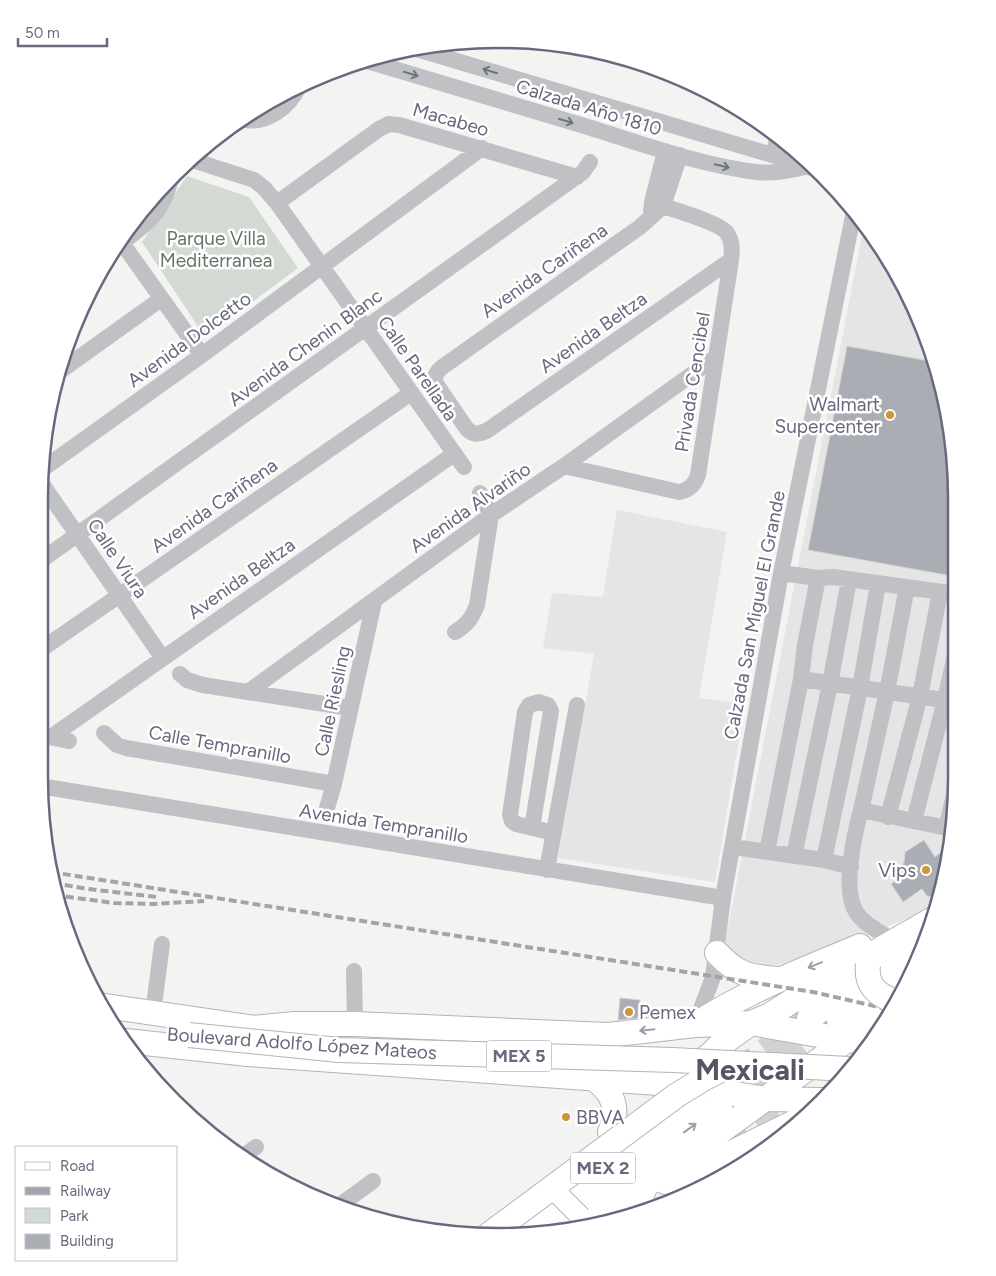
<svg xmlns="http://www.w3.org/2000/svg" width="996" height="1276" font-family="Figtree,sans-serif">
<rect width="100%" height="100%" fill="#f3f4f1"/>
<path fill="#e4e5e4" d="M 864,225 L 896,268 L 933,351 L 956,468 L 957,778 L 948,867 L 937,907 L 836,947 L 763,969 L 724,948 Z
M 617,510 L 727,532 L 699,698 L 745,704 L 715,882 L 558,858 L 594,654 L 543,648 L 552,593 L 603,597 Z"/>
<path fill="#d3dad4" d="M 187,176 L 249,197 L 298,268 L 205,337 L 142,242 Z"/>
<path fill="#abadb5" stroke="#d5d5d4" d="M 847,346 L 935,362 L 956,468 L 957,577 L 808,550 Z
M 924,840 L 935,857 L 941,852 L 949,863 L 943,868 L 939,898 L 927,896 L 922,889 L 903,902 L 891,884 L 899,878 L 893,870 L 904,863 L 905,852 Z
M 620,998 L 640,1000 L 638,1018 L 618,1020 Z
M 749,1160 L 728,1176 L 702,1186 L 700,1183 Z"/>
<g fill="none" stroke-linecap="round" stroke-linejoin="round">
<path stroke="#d0d2d4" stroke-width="24" stroke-dasharray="24 12" stroke-linecap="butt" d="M 736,1072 L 805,1020
M 725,1103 L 832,1026
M 722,1134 L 818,1102"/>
<defs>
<path id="major" d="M 591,1225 L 646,1185"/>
<path id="highway" d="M 717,953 C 738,975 749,977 778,979
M 99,1005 L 269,1030
M 809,1018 L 853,988 L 926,943
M 839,1020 L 912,974
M 695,1025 C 746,991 803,970 860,946
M 253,1028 L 295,1024 L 355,1024 L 608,1035 L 695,1025 L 751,1023 L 847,1040 L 872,1042
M 126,1041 L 248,1054 L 672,1084 L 766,1099 L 822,1100
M 689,1071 L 711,1054 L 719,1046 L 751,1023 L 770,1015 L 808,991 L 933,919
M 591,1077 C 612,1090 620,1107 610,1132
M 665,1182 L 688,1174 L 807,1116
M 642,1211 L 642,1195 L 646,1185 L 847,1040 L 892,1010
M 552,1230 L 720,1107
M 513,1235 L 597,1172 L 694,1103"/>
</defs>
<use href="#major" stroke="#b3b4b9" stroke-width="22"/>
<use href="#highway" stroke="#b3b3b8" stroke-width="26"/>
<path stroke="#c0c1c5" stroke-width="16" d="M 413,48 L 772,155 L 817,170
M 364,60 C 435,81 506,103 578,124 C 634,141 698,165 756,172 C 773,174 789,171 805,167
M 242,119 C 265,126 290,107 299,86
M 680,155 L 663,206 L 640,227 L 620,241 L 441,368 C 436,373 434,376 436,384 L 467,429 C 474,436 480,434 488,430 L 731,260
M 772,155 L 777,142 L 774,132
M 189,159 L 254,180 L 264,188 L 277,203 L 464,467
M 277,203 L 379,129 L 389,124 L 399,125 L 577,177
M 651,212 L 652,202 L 665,151
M 122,243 L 202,355
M 120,244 C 148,223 162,214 171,179
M 59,372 L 161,299
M 564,466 L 679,492 C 690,490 695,484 698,475 L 731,260 C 732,251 733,242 727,233 C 719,222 670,209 654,203
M 40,471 L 202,355 L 482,148
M 40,481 L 162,657
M 39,562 L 583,172 L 590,162
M 781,573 L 818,578 L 833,577 L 957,594
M 818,578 L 805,645 L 801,679 L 957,702
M 455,632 C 467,625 472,618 477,605 L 491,515 L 480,493
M 39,651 L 411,393
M 180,674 L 187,680 L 203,685 L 350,708
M 248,692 L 491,515 L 564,466 L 716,357
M 104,733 L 117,745 L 126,748 L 334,784
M 39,735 L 69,741
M 51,737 L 454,454
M 40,786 L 723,898
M 327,808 L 334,784 L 374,602
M 861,810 L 887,692 L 907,587
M 888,817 L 920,696 L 940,592
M 914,821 L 945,700 L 957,646
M 532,828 L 551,711 L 548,705 L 539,702 L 529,705 L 525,712 L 510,815 L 512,821 L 516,824 L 554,833
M 946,828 L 956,786
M 733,847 L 824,860 L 851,867
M 767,852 L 801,679
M 794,856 L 830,684 L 849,580
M 824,860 L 860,688 L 878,584
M 547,870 L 577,705
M 886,936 C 875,929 863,923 856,912 C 842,890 854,835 861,810 L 952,829
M 354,971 L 355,1024
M 153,1013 L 162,944
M 695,1025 L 713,977 L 723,898 L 781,573 L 854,211
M 243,1156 L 256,1147
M 340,1205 L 373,1181"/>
<use href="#major" stroke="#fff" stroke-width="20"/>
<use href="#highway" stroke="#fff" stroke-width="24"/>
<path stroke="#a3a4ab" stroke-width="4" stroke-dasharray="8 4" stroke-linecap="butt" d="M 51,872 L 813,992 L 892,1010
M 53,883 L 88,889 L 157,897
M 54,895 L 114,903 L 154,904 L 204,901"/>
<defs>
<path id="major-bridge" d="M 552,1188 L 581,1217"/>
<path id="highway-bridge" d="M 868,965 C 866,982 873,992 889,999
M 189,1035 L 339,1050 L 673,1060 L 849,1069
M 487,1236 L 677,1095 L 705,1078 L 732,1064"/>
</defs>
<use href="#major-bridge" stroke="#b3b4b9" stroke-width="22" stroke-linecap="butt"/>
<use href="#highway-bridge" stroke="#b3b3b8" stroke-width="26" stroke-linecap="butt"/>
<use href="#major-bridge" stroke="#fff" stroke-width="20"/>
<use href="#highway-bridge" stroke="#fff" stroke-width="24"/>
</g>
<defs><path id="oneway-shaft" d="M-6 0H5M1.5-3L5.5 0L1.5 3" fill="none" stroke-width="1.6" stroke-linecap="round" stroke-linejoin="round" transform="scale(1.25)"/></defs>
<g stroke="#707385">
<use href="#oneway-shaft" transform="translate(490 71) rotate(-163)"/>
<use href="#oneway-shaft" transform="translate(411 74) rotate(17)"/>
<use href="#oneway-shaft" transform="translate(566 121) rotate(17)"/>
<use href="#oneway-shaft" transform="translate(722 166) rotate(13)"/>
</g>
<g stroke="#9c9eab">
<use href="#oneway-shaft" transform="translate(815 965) rotate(158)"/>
<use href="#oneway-shaft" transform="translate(647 1030) rotate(174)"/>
<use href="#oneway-shaft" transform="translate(690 1128) rotate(-36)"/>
</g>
<g fill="#cc9639" stroke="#fff" stroke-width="2">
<circle cx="890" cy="415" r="5"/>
<circle cx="926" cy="870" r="5"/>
<circle cx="629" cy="1012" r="5"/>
<circle cx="566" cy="1117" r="5"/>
</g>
<g text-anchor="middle" stroke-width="5" stroke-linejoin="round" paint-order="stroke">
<g fill="#fff" stroke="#9597a5" stroke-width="1">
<rect x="486.5" y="1040.5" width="65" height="31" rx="4"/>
<rect x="570.5" y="1152.5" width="65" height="31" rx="4"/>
</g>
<g font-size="18" font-weight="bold" fill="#676a7e">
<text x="519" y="1062">MEX 5</text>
<text x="603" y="1174">MEX 2</text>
</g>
<g font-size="19" fill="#676a7e" stroke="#fff">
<text transform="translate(589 107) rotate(17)" y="7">Calzada Año 1810</text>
<text transform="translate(451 119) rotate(16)" y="7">Macabeo</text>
<text transform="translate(544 270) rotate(-35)" y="7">Avenida Cariñena</text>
<text transform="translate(593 332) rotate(-35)" y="7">Avenida Beltza</text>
<text transform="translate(189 339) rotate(-36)" y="7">Avenida Dolcetto</text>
<text transform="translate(305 347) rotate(-36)" y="7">Avenida Chenin Blanc</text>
<text transform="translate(418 368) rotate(55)" y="7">Calle Parellada</text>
<text transform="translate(692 382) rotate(-81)" y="7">Privada Cencibel</text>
<text transform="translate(214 505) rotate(-35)" y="7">Avenida Cariñena</text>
<text transform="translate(470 507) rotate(-35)" y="7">Avenida Alvariño</text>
<text transform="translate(118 558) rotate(56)" y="7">Calle Viura</text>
<text transform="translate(241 578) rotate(-35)" y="7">Avenida Beltza</text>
<text transform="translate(754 615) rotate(-79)" y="7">Calzada San Miguel El Grande</text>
<text transform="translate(332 701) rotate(-78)" y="7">Calle Riesling</text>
<text transform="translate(220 744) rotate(10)" y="7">Calle Tempranillo</text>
<text transform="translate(384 823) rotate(9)" y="7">Avenida Tempranillo</text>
<text transform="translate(302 1043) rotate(4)" y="7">Boulevard Adolfo López Mateos</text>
</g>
<g font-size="19" fill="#657668" stroke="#fff">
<text x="216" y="245">Parque Villa<tspan x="216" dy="22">Mediterranea</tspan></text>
</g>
<g font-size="19" fill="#676a7e" stroke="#fff" text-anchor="end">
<text x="880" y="411">Walmart<tspan x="880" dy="22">Supercenter</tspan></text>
<text x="916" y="877">Vips</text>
<text x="639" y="1019" text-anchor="start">Pemex</text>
<text x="576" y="1124" text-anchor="start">BBVA</text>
</g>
<g font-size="29" font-weight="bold" fill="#545664" stroke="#fff">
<text x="750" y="1080">Mexicali</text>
</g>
</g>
<path d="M0 0H996V1276H0ZM498 48H498A450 450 0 0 1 948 498V778A450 450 0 0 1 498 1228H498A450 450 0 0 1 48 778V498A450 450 0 0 1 498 48Z" fill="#fff" fill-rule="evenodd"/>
<path fill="none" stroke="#676a7e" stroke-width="2.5" d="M498 48H498A450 450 0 0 1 948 498V778A450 450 0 0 1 498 1228H498A450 450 0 0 1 48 778V498A450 450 0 0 1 498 48Z"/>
<rect x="15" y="1146" width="162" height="115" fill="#ffffff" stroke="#c2c3cb"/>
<rect x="25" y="1162" width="25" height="8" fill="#ffffff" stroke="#c2c3cb"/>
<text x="60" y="1171" font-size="15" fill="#676a7e">Road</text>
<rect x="25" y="1187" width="25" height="8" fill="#a3a4ab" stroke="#c2c3cb"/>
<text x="60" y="1196" font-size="15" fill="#676a7e">Railway</text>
<rect x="25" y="1208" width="25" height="15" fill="#d3dad4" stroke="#c2c3cb"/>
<text x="60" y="1221" font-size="15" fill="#676a7e">Park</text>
<rect x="25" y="1234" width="25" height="15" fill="#abadb5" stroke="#c2c3cb"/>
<text x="60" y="1246" font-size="15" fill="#676a7e">Building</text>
<path d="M18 38v8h89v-8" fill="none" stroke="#676a7e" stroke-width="2.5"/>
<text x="25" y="38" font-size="15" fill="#676a7e" stroke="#ffffff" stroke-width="4" paint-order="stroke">50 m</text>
</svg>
